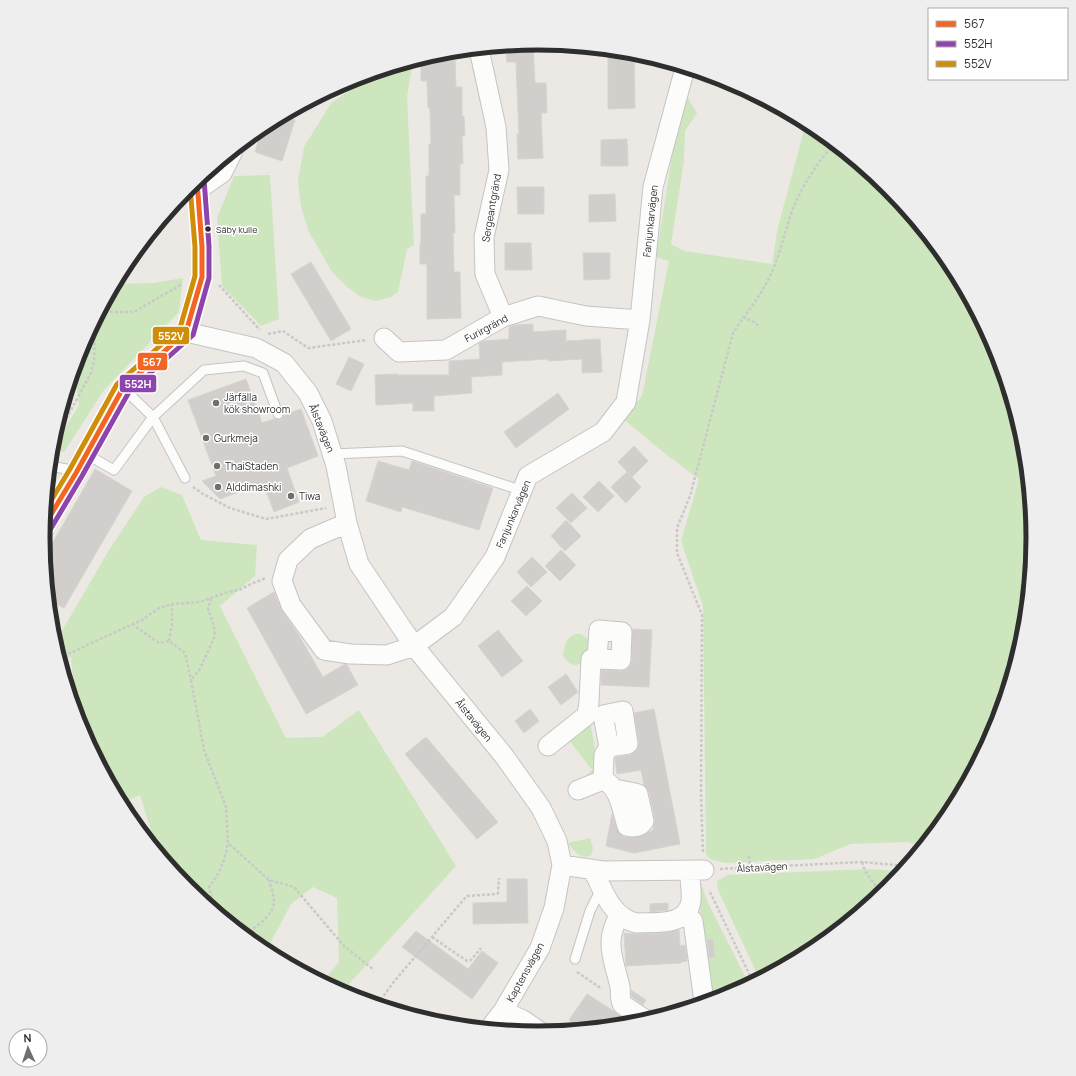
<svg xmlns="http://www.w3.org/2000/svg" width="1076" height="1076" font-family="Manrope,sans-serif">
<rect width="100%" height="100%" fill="#ece8e4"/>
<path fill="#cee6be" d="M 413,61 L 407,97 L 414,245 L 407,249 L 398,292 L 391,297 L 375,301 L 359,296 L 345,285 L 332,272 L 309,232 L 301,207 L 298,181 L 304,147 L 331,103 L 375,73 Z
M 686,95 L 697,113 L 685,131 L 684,161 L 671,244 L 684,251 L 772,264 L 778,227 L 806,123 L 813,127 L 888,188 L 950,263 L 995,349 L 1024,442 L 1033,538 L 1023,635 L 995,728 L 949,813 L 923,846 L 906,842 L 850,844 L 815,859 L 725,863 L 710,859 L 706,854 L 703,606 L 681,541 L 699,479 L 663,452 L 622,418 L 642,396 L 669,261 L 656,257 L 678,118 Z
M 270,175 L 279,319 L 261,326 L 222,286 L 217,218 L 234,176 Z
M 183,278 L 179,312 L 104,390 L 64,452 L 53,449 L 79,405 L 76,385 L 76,364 L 81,348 L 115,284 L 154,283 Z
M 161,487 L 182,495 L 201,540 L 257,545 L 255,576 L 220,606 L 286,738 L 322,737 L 359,710 L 456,866 L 349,984 L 347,994 L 323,982 L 339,962 L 337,898 L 313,887 L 291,904 L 266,951 L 263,949 L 188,888 L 157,850 L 140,795 L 121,804 L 81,727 L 76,711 L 71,657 L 60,658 L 55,643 L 109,550 L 144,497 Z
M 576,634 L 581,634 L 590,640 L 588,658 C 578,667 572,668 563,656 C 564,647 566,636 576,634 Z
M 590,720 L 595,749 L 603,748 L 601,776 L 581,781 L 592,770 L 565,735 Z
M 590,838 L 593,848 L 591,855 C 581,861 573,850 568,843 Z
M 868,869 L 902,871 C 899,874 895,881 891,883 C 880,886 876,890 872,901 L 813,950 L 759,978 L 718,890 L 717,881 L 728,875 Z
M 700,881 L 708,903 L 749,984 L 727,995 L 709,1001 L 707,986 L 712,984 L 708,958 L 715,957 L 713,940 L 699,941 L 696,920 L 700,911 L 693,883 Z"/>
<path fill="#d1cecb" stroke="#d7d4d0" d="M 533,44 L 535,83 L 546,83 L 547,113 L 541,113 L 543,158 L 518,159 L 517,134 L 519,134 L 516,62 L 507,62 L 506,46 Z
M 608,50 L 634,52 L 635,108 L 608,109 Z
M 455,60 L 456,87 L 462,87 L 462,116 L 464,116 L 465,136 L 462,136 L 463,164 L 460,164 L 460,195 L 454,195 L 455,233 L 453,233 L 454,272 L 460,272 L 461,318 L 427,319 L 427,264 L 420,264 L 420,243 L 421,243 L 421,214 L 426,214 L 426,176 L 429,176 L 429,144 L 431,144 L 430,108 L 428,108 L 427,81 L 421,81 L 421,61 Z
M 283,116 L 295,120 L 282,161 L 255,152 L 263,126 Z
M 627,139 L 628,166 L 601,166 L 601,140 Z
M 517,187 L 544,187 L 544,214 L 518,214 Z
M 615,194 L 616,221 L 589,222 L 589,195 Z
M 505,243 L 531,243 L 532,270 L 505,270 Z
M 583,253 L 610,253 L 610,279 L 584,280 Z
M 311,262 L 351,329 L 331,341 L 291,274 Z
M 533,324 L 533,332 L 566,330 L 566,341 L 600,339 L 602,372 L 582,373 L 582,359 L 548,361 L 548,359 L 502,362 L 502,375 L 471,377 L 472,393 L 434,396 L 434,411 L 413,411 L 413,403 L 376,405 L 375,375 L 397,374 L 397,375 L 449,375 L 449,361 L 480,359 L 479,343 L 484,341 L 509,339 L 509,327 L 514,325 Z
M 349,357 L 364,364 L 351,391 L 336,384 Z
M 246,379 L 262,423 L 274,419 L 280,420 L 284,415 L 301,409 L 318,456 L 287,468 L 299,502 L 274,512 L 263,483 L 220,499 L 202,481 L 216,476 L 188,400 Z
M 558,393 L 569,409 L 516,448 L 504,432 Z
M 634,446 L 648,461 L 632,477 L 618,462 Z
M 378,461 L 409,470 L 412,461 L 493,488 L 479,530 L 402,507 L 401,512 L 366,501 Z
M 95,469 L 132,491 L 64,608 L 49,600 L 45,556 Z
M 627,472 L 641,487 L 626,503 L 611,487 Z
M 599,481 L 614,496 L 598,512 L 583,497 Z
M 572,493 L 587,508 L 571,523 L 556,508 Z
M 566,520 L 581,536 L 565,551 L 551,536 Z
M 561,550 L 576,565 L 560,581 L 545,566 Z
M 532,557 L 547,572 L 531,587 L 517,572 Z
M 527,586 L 542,601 L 526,616 L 511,601 Z
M 274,592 L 282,611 L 298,634 L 323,677 L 345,664 L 347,665 L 358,685 L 306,714 L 247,608 Z
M 632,629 L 652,630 L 649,687 L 601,685 L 602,670 L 621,671 L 626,670 L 630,666 L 632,660 Z
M 498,630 L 523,661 L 502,677 L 478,646 Z
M 566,674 L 578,692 L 561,705 L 548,687 Z
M 530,709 L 539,721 L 524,733 L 515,721 Z
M 654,709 L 680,844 L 634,853 L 606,846 L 612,814 L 617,829 L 620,834 L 624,837 L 639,837 L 653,830 L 655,819 L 649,792 L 644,785 L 641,770 L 617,774 L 615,761 L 616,757 L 630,755 L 637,751 L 639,742 L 634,713 Z
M 426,737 L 498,822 L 477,839 L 405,754 Z
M 507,879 L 527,879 L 528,923 L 473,924 L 473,903 L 507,902 Z
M 668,903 L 668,910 L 650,912 L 650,904 Z
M 679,930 L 680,946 L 685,945 L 687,961 L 681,962 L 681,963 L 626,966 L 624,933 L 636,934 L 661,933 Z
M 416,931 L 468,969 L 482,951 L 498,963 L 472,999 L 402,947 Z
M 713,939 L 715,957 L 709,958 L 707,940 Z
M 631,990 L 646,1000 L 643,1005 L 632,997 Z
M 587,994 L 615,1012 L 631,1024 L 582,1029 L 569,1020 Z"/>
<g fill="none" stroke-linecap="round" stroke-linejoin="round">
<defs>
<path id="lane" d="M 123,388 L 153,417 L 185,478
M 86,454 L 114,470 L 153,417 L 204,370 L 244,366 L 263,373 L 278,414
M 333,454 L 402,451 L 523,491
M 50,466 L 77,471
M 575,959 L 590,911 L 602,887"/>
<path id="street" d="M 479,49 L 496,127 L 499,170 L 484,237 L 485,274 L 503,317
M 198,190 L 222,173 L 233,151
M 186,332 L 256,348 L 284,363 L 308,393 L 322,421 L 336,466 L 347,523 L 359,564 L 414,646 L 504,756 L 541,808 L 557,841 L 562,865 L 554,908 L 540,948 L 503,1011 L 490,1028
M 384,338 L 399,352 L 446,350 L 503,317 L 538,306 L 586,316 L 640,320
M 347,523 L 310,539 L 288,560 L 282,581 L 291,605 L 324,650 L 350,654 L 387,655 L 414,646 L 453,617 L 495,557 L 528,476 L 603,432 L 626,402 L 640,320 L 653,187 L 685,68
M 44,526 L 76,473 L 123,388 L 186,332 L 202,277 L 202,247 L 197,180
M 548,746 L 587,715 L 589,702 L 591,659 L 597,659 L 599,630 L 622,632 L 621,660 L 597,659
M 603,780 C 619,786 622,810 627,826 C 634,828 640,827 644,821 L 638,794 L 635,793 L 615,789
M 578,790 L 603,780 L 604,755 L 609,747 L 603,715 L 623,711 L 628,744 L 609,747
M 562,865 L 603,871 L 704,870
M 593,870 C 603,890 611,917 636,923 C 655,922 687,927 691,901 C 692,891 690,880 689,870
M 685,914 L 693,921 L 704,1002
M 620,915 C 603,941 614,960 620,987 C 621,993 619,1000 623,1005 L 646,1020
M 503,1011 L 523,1020 L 542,1033"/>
</defs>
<use href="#lane" stroke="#c5c4c5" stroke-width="11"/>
<use href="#street" stroke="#c5c4c5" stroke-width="21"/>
<path stroke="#c9c9c8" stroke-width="2.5" stroke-dasharray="3 2" stroke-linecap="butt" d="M 219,285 L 260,330
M 100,312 L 134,312 L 182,284
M 743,317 L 756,323 L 758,326
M 268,334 L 283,331 L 308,348 L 367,340
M 52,445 L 91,373 L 94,360 L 95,322
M 193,487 L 203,494 L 230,508 L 266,519 L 326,508
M 211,598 L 208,608 L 214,627 L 215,636 L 200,669 L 191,680 L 204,750 L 226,807 L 228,843 L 269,880 L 294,887 L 343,945 L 374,970
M 132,624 L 159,643 L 169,641 L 185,653 L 191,680
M 169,641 L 172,624 L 172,604
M 58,654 L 71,653 L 87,645 L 142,620 L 159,608 L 173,604 L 200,602 L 211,598 L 228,592 L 239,590 L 253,583 L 266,578
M 703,852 L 701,795 L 702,615 L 677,553 L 677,528 L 690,496 L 733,333 C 746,313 761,296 771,274 C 780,254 785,232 792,211 C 802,186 817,163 834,144
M 749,856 L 750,867
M 862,862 L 865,871 L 878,889
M 720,869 L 862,862 L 906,866
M 710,892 L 753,982
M 217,912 L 212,900 L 209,887 C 220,873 225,860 228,843
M 246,935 C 255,926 273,917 274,902 C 274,895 271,887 269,880
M 432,937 L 467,961 L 471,960 L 481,948
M 577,972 L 602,989
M 378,1004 L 392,984 L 459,905 L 467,896 L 497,894 L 498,893 L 499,878"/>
<use href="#lane" stroke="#fcfcfb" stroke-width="9"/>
<use href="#street" stroke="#fcfcfb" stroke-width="19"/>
<defs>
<path id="bus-1" d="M 44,526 L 76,473 L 123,388 L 186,332 L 202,277 L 202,247 L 197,181"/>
<path id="bus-2" d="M 50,530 L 82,476 L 129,392 L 193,335 L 209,278 L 209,246 L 204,179"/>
<path id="bus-3" d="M 46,509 L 70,469 L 117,384 L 180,328 L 195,276 L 195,247 L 190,186"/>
</defs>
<use href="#bus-1" stroke="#fff" stroke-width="8"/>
<use href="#bus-2" stroke="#fff" stroke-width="8"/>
<use href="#bus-3" stroke="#fff" stroke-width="8"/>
<use href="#bus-1" stroke="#f26522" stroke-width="5"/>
<use href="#bus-2" stroke="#8e44ad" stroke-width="5"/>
<use href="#bus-3" stroke="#cf8e09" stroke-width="5"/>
</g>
<circle fill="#2e2e2e" stroke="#fff" stroke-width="1.5" cx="208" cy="229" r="3.5"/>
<g fill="#706f6e" stroke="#fff" stroke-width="1.5">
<circle cx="216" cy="403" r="4"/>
<circle cx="206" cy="438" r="4"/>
<circle cx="217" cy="466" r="4"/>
<circle cx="218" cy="487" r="4"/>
<circle cx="291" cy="496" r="4"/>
</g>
<g text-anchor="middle" stroke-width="3" stroke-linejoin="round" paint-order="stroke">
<g font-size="9" fill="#2e2e2e" stroke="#fff" text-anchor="start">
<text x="216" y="233">Säby kulle</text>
</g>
<g font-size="10" fill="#2e2e2e" stroke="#fff">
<text transform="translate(491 208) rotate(-80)" y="4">Sergeantgränd</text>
<text transform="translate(650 221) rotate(-84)" y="4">Fanjunkarvägen</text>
<text transform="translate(486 328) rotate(-28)" y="4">Furirgränd</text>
<text transform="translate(322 428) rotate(68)" y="4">Ålstavägen</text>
<text transform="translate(513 514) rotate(-67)" y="4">Fanjunkarvägen</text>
<text transform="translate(474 720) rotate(51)" y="4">Ålstavägen</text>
<text transform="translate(762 867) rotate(-3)" y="4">Ålstavägen</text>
<text transform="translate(525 972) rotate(-61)" y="4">Kaptensvägen</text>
</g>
<g font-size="10" fill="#2e2e2e" stroke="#fff" text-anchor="start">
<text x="224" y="401">Järfälla<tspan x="224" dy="12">kök showroom</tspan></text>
<text x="214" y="442">Gurkmeja</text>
<text x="225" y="470">ThaiStaden</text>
<text x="226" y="491">Alddimashki</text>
<text x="299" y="500">Tiwa</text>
</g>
</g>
<path d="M0 0H1076V1076H0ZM50 538a488 488 0 1 1 976 0a488 488 0 1 1-976 0Z" fill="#eee" fill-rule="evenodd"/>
<path fill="none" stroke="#2e2e2e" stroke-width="5" d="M50 538a488 488 0 1 1 976 0a488 488 0 1 1-976 0Z"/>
<g stroke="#fff" stroke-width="1.5">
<rect x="152" y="326" width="38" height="19" rx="4" fill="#cf8e09"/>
<rect x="137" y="352" width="31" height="19" rx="4" fill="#f26522"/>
<rect x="119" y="374" width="38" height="19" rx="4" fill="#8e44ad"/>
</g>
<g font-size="11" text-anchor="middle" font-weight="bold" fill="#fff">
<text x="171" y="340">552V</text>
<text x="152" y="366">567</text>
<text x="138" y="388">552H</text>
</g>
<rect x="928" y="8" width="140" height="72" fill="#ffffff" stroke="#ababab"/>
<rect x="936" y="21" width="20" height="6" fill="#f26522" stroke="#ababab"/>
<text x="964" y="28" font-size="12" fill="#2e2e2e">567</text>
<rect x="936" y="41" width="20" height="6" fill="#8e44ad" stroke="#ababab"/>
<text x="964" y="48" font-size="12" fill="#2e2e2e">552H</text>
<rect x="936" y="61" width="20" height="6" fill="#cf8e09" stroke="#ababab"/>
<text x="964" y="68" font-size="12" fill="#2e2e2e">552V</text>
<g transform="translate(28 1048) rotate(357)"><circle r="19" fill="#ffffff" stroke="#ababab"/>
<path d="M0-3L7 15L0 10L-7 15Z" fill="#706f6e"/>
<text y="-6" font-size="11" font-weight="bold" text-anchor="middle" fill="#2e2e2e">N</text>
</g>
</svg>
